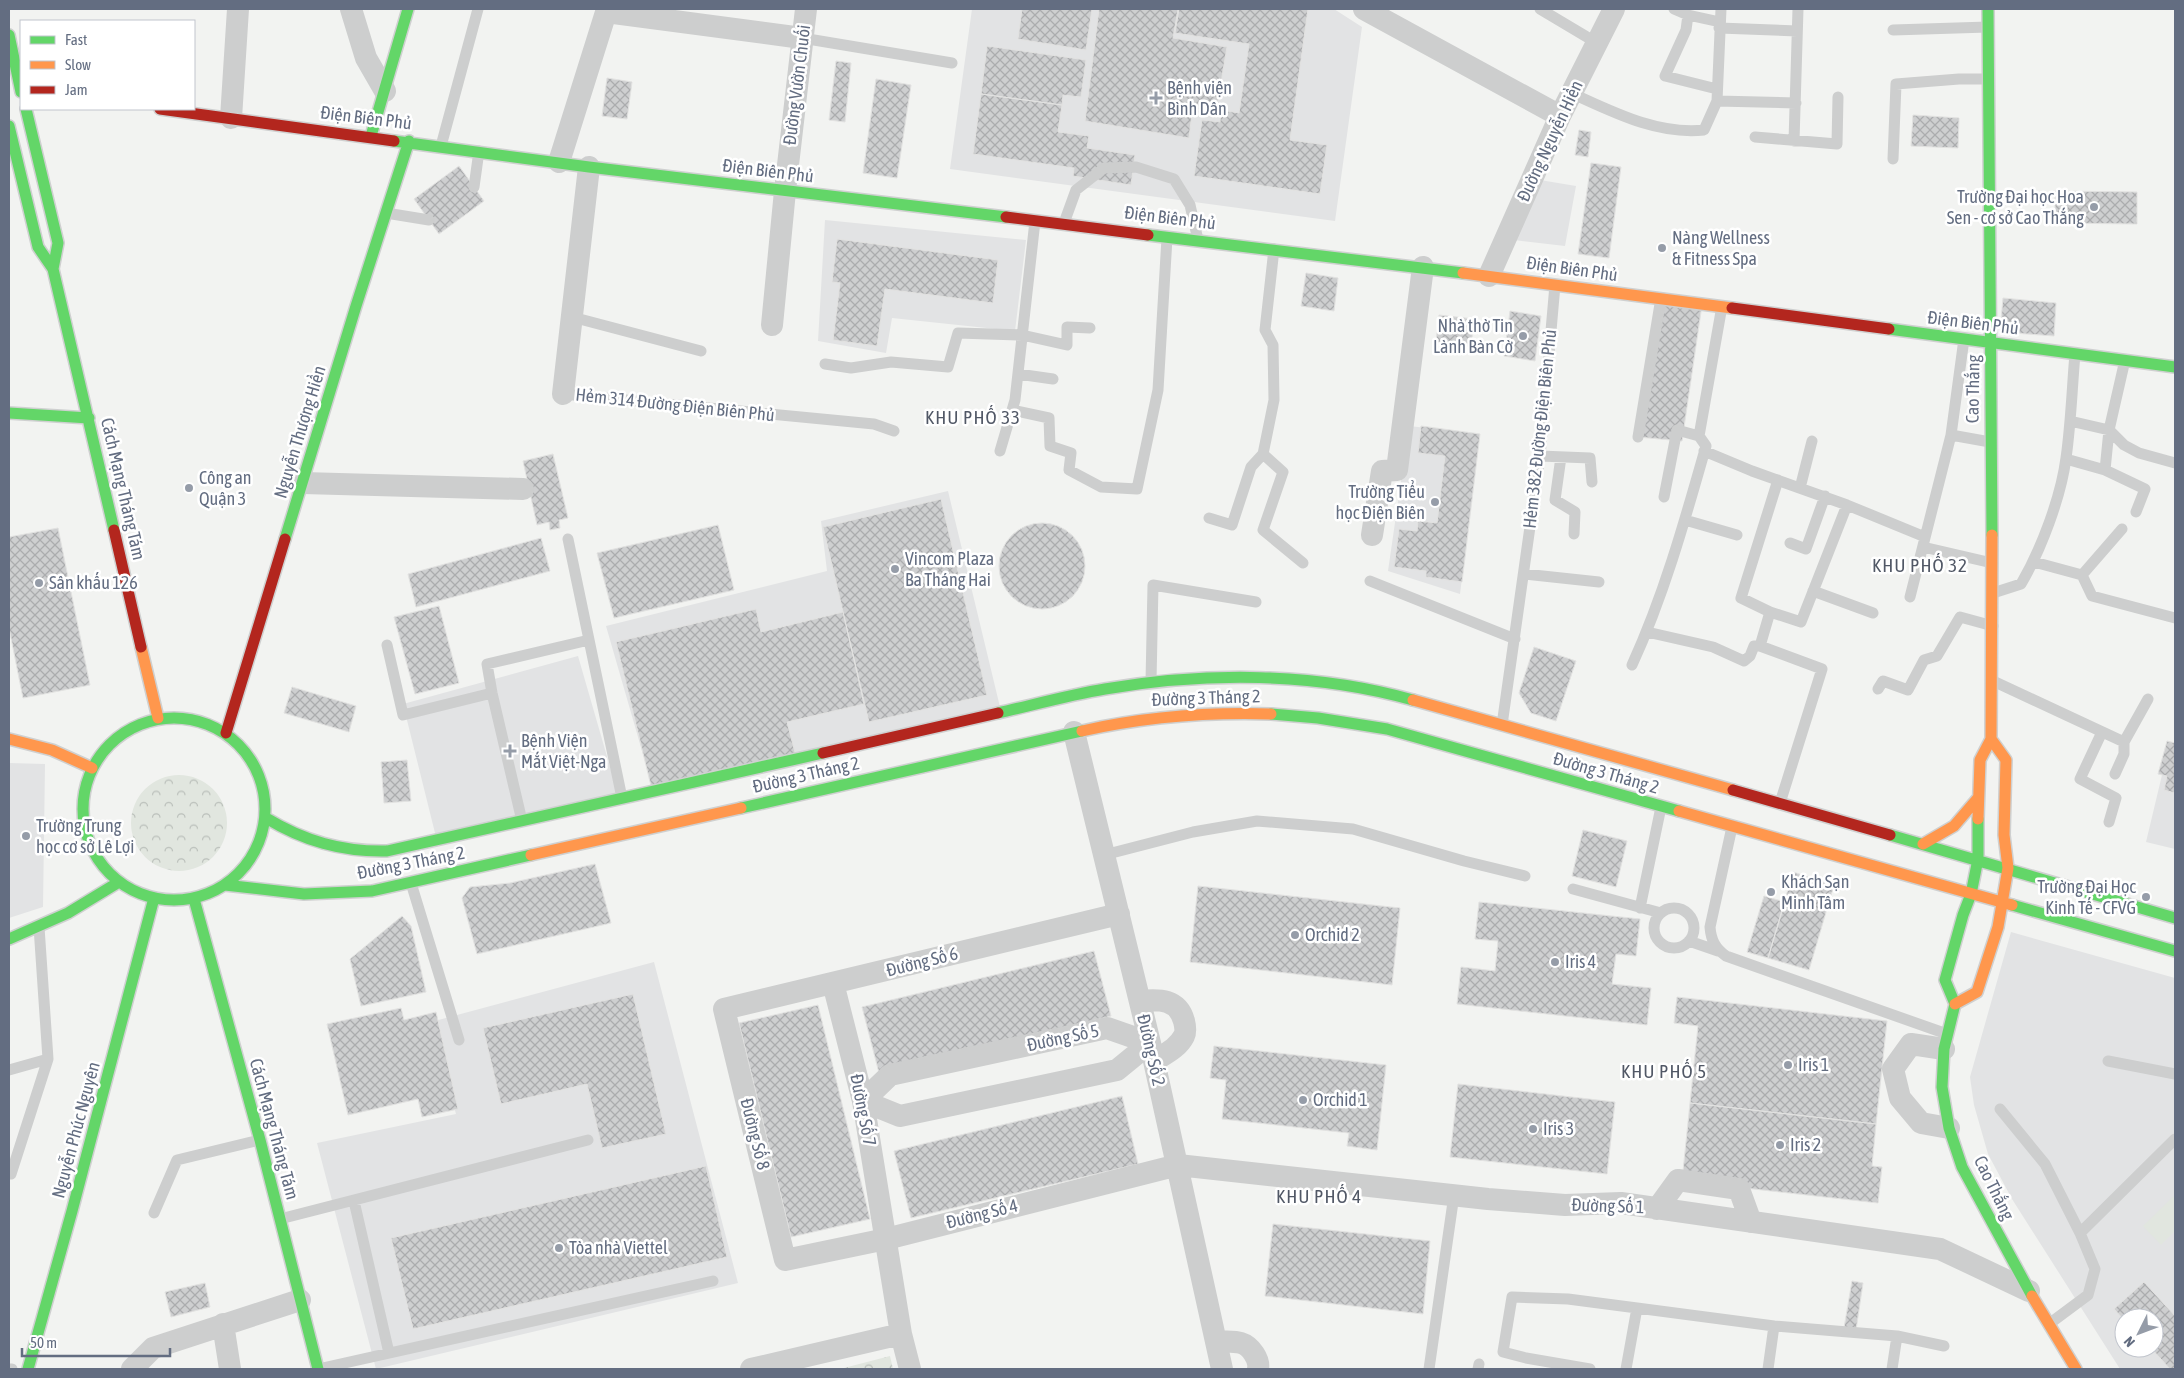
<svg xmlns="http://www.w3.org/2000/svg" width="2184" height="1378" font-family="'Asap Condensed',sans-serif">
<defs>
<pattern id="park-crowns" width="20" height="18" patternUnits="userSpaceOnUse" patternTransform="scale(1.25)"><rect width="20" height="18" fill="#e1e6df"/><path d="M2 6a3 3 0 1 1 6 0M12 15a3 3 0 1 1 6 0" fill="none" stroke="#babfba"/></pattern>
<pattern id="building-cross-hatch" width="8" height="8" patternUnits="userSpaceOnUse" patternTransform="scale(1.25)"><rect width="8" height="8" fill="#cecfd0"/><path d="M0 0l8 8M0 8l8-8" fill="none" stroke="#abacae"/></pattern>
</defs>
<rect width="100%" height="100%" fill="#f2f3f1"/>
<path fill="#e2e3e4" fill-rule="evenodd" d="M 972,9 L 1334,9 L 1362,27 L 1335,221 L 950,169 Z
M 1534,179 L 1576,186 L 1565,246 L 1514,240 Z
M 825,220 L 1026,240 L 1015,331 L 892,318 L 886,353 L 818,341 Z
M 1409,426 L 1480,434 L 1460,594 L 1388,571 Z
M 948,491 L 1000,707 L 653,789 L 606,626 L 827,571 L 821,521 Z
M 578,656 L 619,798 L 436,837 L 403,704 Z
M 2167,741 L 2175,743 L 2175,849 L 2146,842 L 2162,775 L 2158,774 Z
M 9,763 L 45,764 L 43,907 L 9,918 Z
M 2011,932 L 2175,978 L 2175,1369 L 2120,1369 L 2012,1199 L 1988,1154 L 1974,1105 L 1970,1077 ZM 2124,1318 L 2154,1318 L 2154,1348 L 2124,1348 Z
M 654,962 L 738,1283 L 376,1369 L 317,1143 L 456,1114 L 431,1022 Z"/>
<path fill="#e1e6df" d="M 2175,1195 L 2175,1231 L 2161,1245 L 2143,1226 Z"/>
<path fill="url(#park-crowns)" d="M131 823a48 48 0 1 1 96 0a48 48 0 1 1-96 0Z
M 890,1356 L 893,1369 L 840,1369 Z"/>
<path fill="url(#building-cross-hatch)" stroke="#e2e2e1" d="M 1022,9 L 1092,9 L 1086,50 L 1018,39 Z
M 1099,9 L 1178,9 L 1173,38 L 1227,47 L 1215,118 L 1192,113 L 1189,138 L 1085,121 Z
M 1179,9 L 1308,9 L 1290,140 L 1327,145 L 1320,194 L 1194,176 L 1202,120 L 1220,122 L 1221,110 L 1239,113 L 1249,44 L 1175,33 Z
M 987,46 L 1086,60 L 1081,97 L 1063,95 L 1062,105 L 981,94 Z
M 836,61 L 851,63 L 845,122 L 829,120 Z
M 607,78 L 632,82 L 627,119 L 602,116 Z
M 876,79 L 911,85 L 897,178 L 863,173 Z
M 981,94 L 1062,105 L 1058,132 L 1089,136 L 1087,148 L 1135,155 L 1131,185 L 1073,176 L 1074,168 L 973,154 Z
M 1913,115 L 1959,118 L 1958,148 L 1911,146 Z
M 1579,130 L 1591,132 L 1588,157 L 1575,155 Z
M 1591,163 L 1621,167 L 1609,258 L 1578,254 Z
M 459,166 L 484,201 L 439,234 L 414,199 Z
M 2055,191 L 2137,192 L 2137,224 L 2055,223 Z
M 837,239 L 998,260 L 993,303 L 885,289 L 877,346 L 833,340 L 840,283 L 832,282 Z
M 1306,273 L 1338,278 L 1334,311 L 1301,306 Z
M 1661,298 L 1702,305 L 1682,441 L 1638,437 Z
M 2003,298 L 2056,303 L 2054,336 L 2000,332 Z
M 1510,311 L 1541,316 L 1535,361 L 1504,356 Z
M 1439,315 L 1474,319 L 1471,347 L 1436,342 Z
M 1421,426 L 1480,434 L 1462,582 L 1426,577 L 1426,571 L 1394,567 L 1399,529 L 1417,531 L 1418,521 L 1437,523 L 1445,456 L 1418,453 Z
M 553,454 L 568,518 L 559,520 L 560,528 L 550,530 L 549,522 L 537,525 L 523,461 Z
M 941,499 L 987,695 L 869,722 L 823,527 Z
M999 566a43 43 0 1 1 86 0a43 43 0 1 1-86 0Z
M 718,525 L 734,590 L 614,618 L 597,553 Z
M 58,528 L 90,685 L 23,698 L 9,628 L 9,537 Z
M 541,538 L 550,571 L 416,607 L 408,574 Z
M 439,606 L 459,683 L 415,694 L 394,617 Z
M 756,609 L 761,632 L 843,612 L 864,704 L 787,722 L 796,756 L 652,790 L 616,642 Z
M 1534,647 L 1576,661 L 1556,721 L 1531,713 L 1519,693 Z
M 292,687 L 356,706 L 349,732 L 284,713 Z
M 2167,741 L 2175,743 L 2175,793 L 2164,790 L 2167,776 L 2158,774 Z
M 407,760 L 411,801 L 384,803 L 381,762 Z
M 1583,830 L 1627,841 L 1616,887 L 1572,876 Z
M 595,864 L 611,923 L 477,954 L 462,898 L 470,887 L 510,883 Z
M 1793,872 L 1834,885 L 1809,970 L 1768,958 Z
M 1198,886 L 1400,908 L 1392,985 L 1190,962 Z
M 1764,896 L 1785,902 L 1768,958 L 1747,952 Z
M 1479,902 L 1640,919 L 1636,956 L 1616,954 L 1612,984 L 1651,988 L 1647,1025 L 1457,1004 L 1461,967 L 1495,971 L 1498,941 L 1475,939 Z
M 402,916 L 411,926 L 426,992 L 361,1006 L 350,959 Z
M 1094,951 L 1111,1016 L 879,1073 L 862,1007 Z
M 633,994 L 666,1134 L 602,1148 L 587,1084 L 501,1104 L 483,1028 Z
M 1677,997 L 1887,1021 L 1876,1124 L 1690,1103 L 1698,1026 L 1674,1023 Z
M 818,1005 L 870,1219 L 791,1237 L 739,1023 Z
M 401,1008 L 404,1020 L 436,1012 L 458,1109 L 422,1117 L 418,1099 L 348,1115 L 327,1024 Z
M 1214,1046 L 1386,1065 L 1377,1150 L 1347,1146 L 1349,1133 L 1222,1119 L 1226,1080 L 1210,1078 Z
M 1458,1084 L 1615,1102 L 1607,1174 L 1450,1157 Z
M 1122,1096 L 1138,1164 L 911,1218 L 894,1151 Z
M 1690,1103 L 1876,1124 L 1872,1166 L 1882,1167 L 1878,1203 L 1682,1181 Z
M 706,1166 L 727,1257 L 413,1329 L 391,1238 Z
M 1273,1224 L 1430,1241 L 1423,1314 L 1265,1296 Z
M 1852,1281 L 1863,1283 L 1856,1330 L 1844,1328 Z
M 2144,1282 L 2175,1316 L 2175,1369 L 2170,1369 L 2151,1348 L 2154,1348 L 2154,1318 L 2124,1318 L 2124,1320 L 2114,1309 Z
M 205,1283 L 210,1307 L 171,1317 L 165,1292 Z"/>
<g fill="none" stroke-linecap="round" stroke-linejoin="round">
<defs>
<path id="fast" d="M 1988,9 L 1992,535
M 9,35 L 21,92
M 26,109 L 58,243 L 53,269
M 9,126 L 38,247 L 53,269 L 114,530
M 371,136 L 408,9
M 394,141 L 589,167 L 1006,217
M 1148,235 L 1463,273
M 1889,329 L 2175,367
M 9,413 L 89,418
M 285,539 L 356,306 L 409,141
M 998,713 C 1033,705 1069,695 1105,689 C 1206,672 1314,672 1413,700
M 1271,714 L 1318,718 L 1387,729 L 1679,811
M83 809a91 91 0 1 1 182 0a91 91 0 1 1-182 0Z
M 741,808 L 1082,731
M 266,818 C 304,841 342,852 387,851 L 823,753
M 1978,819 L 1978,859 L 1971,894 L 1963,915 L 1945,980 L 1955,1004 L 1944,1049 L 1942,1087 L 1949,1128 L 1962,1167 L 2032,1296
M 1890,835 L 2175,918
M 225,885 L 304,894 L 372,891 L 531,855
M 194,899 L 260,1140 L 318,1369
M 2012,905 L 2175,951
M 9,939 L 68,913 L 119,882
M 28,1369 L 72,1211 L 154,898"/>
<path id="slow" d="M 1463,273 L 1732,308
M 141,647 L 158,718
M 1413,700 L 1733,790
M 1082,731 C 1144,717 1207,712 1271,714
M 9,739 L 52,750 L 92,768
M 1679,811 L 2012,905
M 1978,819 L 1980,760 L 1991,739 L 1992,535
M 1923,844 L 1954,826 L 1978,798
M 531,855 L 741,808
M 1955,1004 L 1977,992 L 1998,927 L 2008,868 L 2004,835 L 2006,760 L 1991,739
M 2032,1296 L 2076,1369"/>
<path id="jam" d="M 160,109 L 394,141
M 1006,217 L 1148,235
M 1732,308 L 1889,329
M 114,530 L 141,647
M 226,733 L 285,539
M 823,753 L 998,713
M 1733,790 L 1890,835"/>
</defs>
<use href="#fast" stroke="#cfd0d0" stroke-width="14"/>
<use href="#slow" stroke="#cfd0d0" stroke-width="14"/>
<use href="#jam" stroke="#cfd0d0" stroke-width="14"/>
<path stroke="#cdcece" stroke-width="11" d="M 1540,9 L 1597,43
M 1674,9 L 1688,15 L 1720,22
M 1688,15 L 1686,30 L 1665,76 L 1717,89
M 1719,28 L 1797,31
M 1893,30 L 1988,27
M 802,38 L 952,63
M 1571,93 C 1613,112 1657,135 1704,130 L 1717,101 L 1721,9
M 1717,101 L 1796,103
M 1755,137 L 1837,144 L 1838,97
M 1794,141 L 1798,9
M 441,146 L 478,9
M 1893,159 L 1896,84 L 1959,79 L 1988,79
M 474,187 L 479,151
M 386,213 L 429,220
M 1064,223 L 1076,190 L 1104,168 L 1136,167 L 1174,179 L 1190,205 L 1198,240
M 572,317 L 701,351
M 825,364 L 851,368 L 891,362 L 948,367 L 958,333 L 1022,335 L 1067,345 L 1067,327 L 1090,328
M 1018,374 L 1053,379
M 563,394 L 874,424 L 894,431
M 1012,410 L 1049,418 L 1050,446 L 1071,453 L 1069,470 L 1101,487 L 1137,489 L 1158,390 L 1167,238
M 2070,421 L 2109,430 L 2124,445 L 2139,453 L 2175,463
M 1951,435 L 1990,442
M 1638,437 L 1661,298
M 1000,451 L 1015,400 L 1035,221
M 1704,451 L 1752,471 L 1847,505 L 1925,537
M 1263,454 L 1283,472 L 1263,530 L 1303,563
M 1540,456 L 1590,458 L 1592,482
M 1561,457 L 1555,500 L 1575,512 L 1574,534
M 2066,459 L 2105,470 L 2145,489 L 2136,512
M 2105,470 L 2109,430 L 2125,360
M 1800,488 L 1812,441
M 1664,497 L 1677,430 L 1699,436
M 1209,518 L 1232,525 L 1251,467 L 1263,454 L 1274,400 L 1273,345 L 1265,330 L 1274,249
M 1685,520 L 1737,535
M 568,539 L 622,798
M 1790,543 L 1806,549 L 1825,496
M 1923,547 L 1992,563
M 2034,562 L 2082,575 L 2092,596 L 2175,618
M 1524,574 L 1599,582
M 2082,575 L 2122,529
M 1370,581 L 1515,639
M 1813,591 L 1873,613
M 1993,593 L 2021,584 C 2041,550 2061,497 2066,458 C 2071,423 2072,388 2075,354
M 1910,597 L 1951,435 L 1964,339
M 1770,612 L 1741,598 L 1778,480
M 1647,632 L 1713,647 L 1744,661 L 1750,656 L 1754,646 L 1760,646 L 1822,669 L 1780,803
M 387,645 L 403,715 L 492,693
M 1760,646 L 1770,612 L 1801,622 L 1847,505
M 1632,665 C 1664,595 1685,520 1706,446 L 1699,436 L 1722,306
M 1993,681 L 2124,742
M 1151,682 L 1153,585 L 1256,602
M 1878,689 L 1883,681 L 1908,690 L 1924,660 L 1937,656 L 1960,617 L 1993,626
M 1502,725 L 1540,456 L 1555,285
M 2102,732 L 2080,779 L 2116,798 L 2109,822
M 2115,774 L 2124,754 L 2124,742 L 2148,699
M 522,821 L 492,693 L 487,664 L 589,640
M 1732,827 L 1710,927 C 1711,940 1715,948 1726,956 L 1947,1034
M 1104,855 L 1193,832 L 1257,821 L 1353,829 L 1464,861 L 1525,876
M 411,883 L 459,1040
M 1573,889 L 1661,913
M 1640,908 L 1661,807
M1654 928a20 20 0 1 1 40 0a20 20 0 1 1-40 0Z
M 1689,941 L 1718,951
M 2108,1061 L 2175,1074
M 9,1070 L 48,1059
M 2000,1109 L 2045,1164 L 2080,1233
M 11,1174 L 48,1059 L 39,927
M 354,1201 L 389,1353
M 154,1213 L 177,1160 L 260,1140
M 280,1219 L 588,1140
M 2049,1324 L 2088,1295 L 2095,1269 L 2080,1233 L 2175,1139
M 9,1369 L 12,1369
M 318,1369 L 713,1281
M 1429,1369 L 1454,1195
M 1478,1369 L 1479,1364
M 1590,1369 L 1526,1358 L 1503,1352 L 1512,1297 L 1568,1299 L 1637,1308
M 1626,1369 L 1637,1308 L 1774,1326
M 1768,1369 L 1774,1326 L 1897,1336 L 1944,1346
M 1892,1369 L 1897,1336"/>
<path stroke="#cdcece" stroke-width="22" d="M 351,9 L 366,58 L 385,91
M 1364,9 L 1560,116
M 606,12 L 802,38
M 231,118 L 238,9
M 559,162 L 607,9
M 1489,276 L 1560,116 L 1614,9
M 772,325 L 785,191 L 806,9
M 563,394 L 589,167
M 303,483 L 523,489
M 1372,535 L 1382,471 L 1397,470 L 1423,267
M 1074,732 L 1150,1043 L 1222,1369
M 1119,914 L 724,1009 L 785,1260 L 886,1239 L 1178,1165 L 1488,1199 L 1565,1205 L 1621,1203 L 1940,1249 L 2029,1291
M 833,983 L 863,1101 L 901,1334 L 910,1369
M 1140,1001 C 1160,999 1178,999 1184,1021 C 1185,1025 1186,1032 1184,1036 C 1178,1048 1165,1054 1154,1061
M 1107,1028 L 1150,1043 L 1117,1070 L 900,1116 L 863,1101 L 890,1075 Z
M 1944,1049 L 1911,1044 L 1893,1069 L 1900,1098 L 1921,1123 L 1949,1128
M 1657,1209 L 1678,1180 L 1739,1189 L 1751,1222
M 223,1324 L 230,1369
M 1216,1341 C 1224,1342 1234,1341 1241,1343 C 1251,1346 1260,1360 1258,1369
M 132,1369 L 153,1348 L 300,1300
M 751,1369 L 901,1334"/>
<use href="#fast" stroke="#63d668" stroke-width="11"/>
<use href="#slow" stroke="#ff974d" stroke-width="11"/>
<use href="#jam" stroke="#b3261e" stroke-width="11"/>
</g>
<g fill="#959ca8" stroke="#fff" stroke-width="2">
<path d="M1153.5 90.5h5v5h5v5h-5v5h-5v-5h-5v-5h5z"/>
<circle cx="2094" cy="207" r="5"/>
<circle cx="1662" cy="248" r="5"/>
<circle cx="1523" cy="336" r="5"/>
<circle cx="189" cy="488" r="5"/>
<circle cx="1435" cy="502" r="5"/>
<circle cx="895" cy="569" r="5"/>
<circle cx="39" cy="583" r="5"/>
<path d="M507.5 743.5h5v5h5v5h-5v5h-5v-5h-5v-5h5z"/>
<circle cx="26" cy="836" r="5"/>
<circle cx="1771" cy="892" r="5"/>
<circle cx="2146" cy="897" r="5"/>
<circle cx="1295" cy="935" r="5"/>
<circle cx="1555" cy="962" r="5"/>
<circle cx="1788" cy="1065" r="5"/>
<circle cx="1303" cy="1100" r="5"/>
<circle cx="1533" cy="1129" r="5"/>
<circle cx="1780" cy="1145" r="5"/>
<circle cx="559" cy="1248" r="5"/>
</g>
<g text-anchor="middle" stroke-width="5" stroke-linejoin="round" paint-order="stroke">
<g font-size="18" fill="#636d81" stroke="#fff">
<text transform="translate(797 85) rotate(-83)" y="6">Đường Vườn Chuối</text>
<text transform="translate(366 118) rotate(7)" y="6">Điện Biên Phủ</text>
<text transform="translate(1550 141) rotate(-65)" y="6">Đường Nguyễn Hiền</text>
<text transform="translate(768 171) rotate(7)" y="6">Điện Biên Phủ</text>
<text transform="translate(1170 218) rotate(7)" y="6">Điện Biên Phủ</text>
<text transform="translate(1572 269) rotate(8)" y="6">Điện Biên Phủ</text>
<text transform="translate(1973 323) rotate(7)" y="6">Điện Biên Phủ</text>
<text transform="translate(1973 389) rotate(-89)" y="6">Cao Thắng</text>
<text transform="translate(675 405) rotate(6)" y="6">Hẻm 314 Đường Điện Biên Phủ</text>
<text transform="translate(1540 429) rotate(-84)" y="6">Hẻm 382 Đường Điện Biên Phủ</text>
<text transform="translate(300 432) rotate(-73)" y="6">Nguyễn Thượng Hiền</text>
<text transform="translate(123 489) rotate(77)" y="6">Cách Mạng Tháng Tám</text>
<text transform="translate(1206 698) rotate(-2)" y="6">Đường 3 Tháng 2</text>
<text transform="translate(1606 773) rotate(16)" y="6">Đường 3 Tháng 2</text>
<text transform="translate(806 775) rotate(-13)" y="6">Đường 3 Tháng 2</text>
<text transform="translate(411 863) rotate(-11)" y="6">Đường 3 Tháng 2</text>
<text transform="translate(922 962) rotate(-14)" y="6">Đường Số 6</text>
<text transform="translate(1063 1038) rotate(-12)" y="6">Đường Số 5</text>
<text transform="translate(1151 1050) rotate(77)" y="6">Đường Số 2</text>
<text transform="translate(863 1110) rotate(79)" y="6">Đường Số 7</text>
<text transform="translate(274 1129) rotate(75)" y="6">Cách Mạng Tháng Tám</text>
<text transform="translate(76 1130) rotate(-75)" y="6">Nguyễn Phúc Nguyên</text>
<text transform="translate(755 1134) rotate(76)" y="6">Đường Số 8</text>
<text transform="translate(1994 1188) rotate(64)" y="6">Cao Thắng</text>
<text transform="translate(1608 1206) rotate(2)" y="6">Đường Số 1</text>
<text transform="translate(982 1214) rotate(-14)" y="6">Đường Số 4</text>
</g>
<g font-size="18" fill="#636d81" stroke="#fff" text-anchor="start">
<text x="1167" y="94">Bệnh viện<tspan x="1167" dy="21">Bình Dân</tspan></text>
<text x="2084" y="203" text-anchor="end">Trường Đại học Hoa<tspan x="2084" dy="21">Sen - cơ sở Cao Thắng</tspan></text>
<text x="1672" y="244">Nàng Wellness<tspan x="1672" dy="21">&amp; Fitness Spa</tspan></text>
<text x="1513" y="332" text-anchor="end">Nhà thờ Tin<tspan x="1513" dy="21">Lành Bàn Cờ</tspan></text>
<text x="199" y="484">Công an<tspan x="199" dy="21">Quận 3</tspan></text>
<text x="1425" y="498" text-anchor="end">Trường Tiểu<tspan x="1425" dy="21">học Điện Biên</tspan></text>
<text x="905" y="565">Vincom Plaza<tspan x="905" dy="21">Ba Tháng Hai</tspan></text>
<text x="49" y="589">Sân khấu 126</text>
<text x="521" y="747">Bệnh Viện<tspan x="521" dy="21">Mắt Việt-Nga</tspan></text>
<text x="36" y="832">Trường Trung<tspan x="36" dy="21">học cơ sở Lê Lợi</tspan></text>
<text x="1781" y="888">Khách Sạn<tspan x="1781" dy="21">Minh Tâm</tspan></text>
<text x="2136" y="893" text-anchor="end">Trường Đại Học<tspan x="2136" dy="21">Kinh Tế - CFVG</tspan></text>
<text x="1305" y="941">Orchid 2</text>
<text x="1565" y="968">Iris 4</text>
<text x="1798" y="1071">Iris 1</text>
<text x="1313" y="1106">Orchid 1</text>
<text x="1543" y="1135">Iris 3</text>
<text x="1790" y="1151">Iris 2</text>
<text x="569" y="1254">Tòa nhà Viettel</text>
</g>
<g font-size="19" letter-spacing="1" fill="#515866" stroke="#fff">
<text x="973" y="424">KHU PHỐ 33</text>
<text x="1920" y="572">KHU PHỐ 32</text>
<text x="1664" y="1078">KHU PHỐ 5</text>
<text x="1319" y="1203">KHU PHỐ 4</text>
</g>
</g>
<rect width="2184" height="1378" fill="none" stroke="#636d81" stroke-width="20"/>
<rect x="20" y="20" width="175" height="90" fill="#ffffff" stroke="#c1c5cd"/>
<rect x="30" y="36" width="25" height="8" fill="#63d668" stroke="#c1c5cd"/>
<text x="65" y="45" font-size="15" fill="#636d81">Fast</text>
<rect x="30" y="61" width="25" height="8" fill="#ff974d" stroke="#c1c5cd"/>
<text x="65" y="70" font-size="15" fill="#636d81">Slow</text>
<rect x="30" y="86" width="25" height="8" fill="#b3261e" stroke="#c1c5cd"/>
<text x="65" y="95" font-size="15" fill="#636d81">Jam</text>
<g transform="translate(2139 1333) rotate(228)"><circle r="24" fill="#ffffff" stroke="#c1c5cd"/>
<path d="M0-4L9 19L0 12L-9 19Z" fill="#959ca8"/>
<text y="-8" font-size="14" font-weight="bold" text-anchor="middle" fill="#636d81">N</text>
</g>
<path d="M22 1348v8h148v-8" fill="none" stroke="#636d81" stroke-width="2.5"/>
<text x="30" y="1348" font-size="15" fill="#636d81" stroke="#ffffff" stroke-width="4" paint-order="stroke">50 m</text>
</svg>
